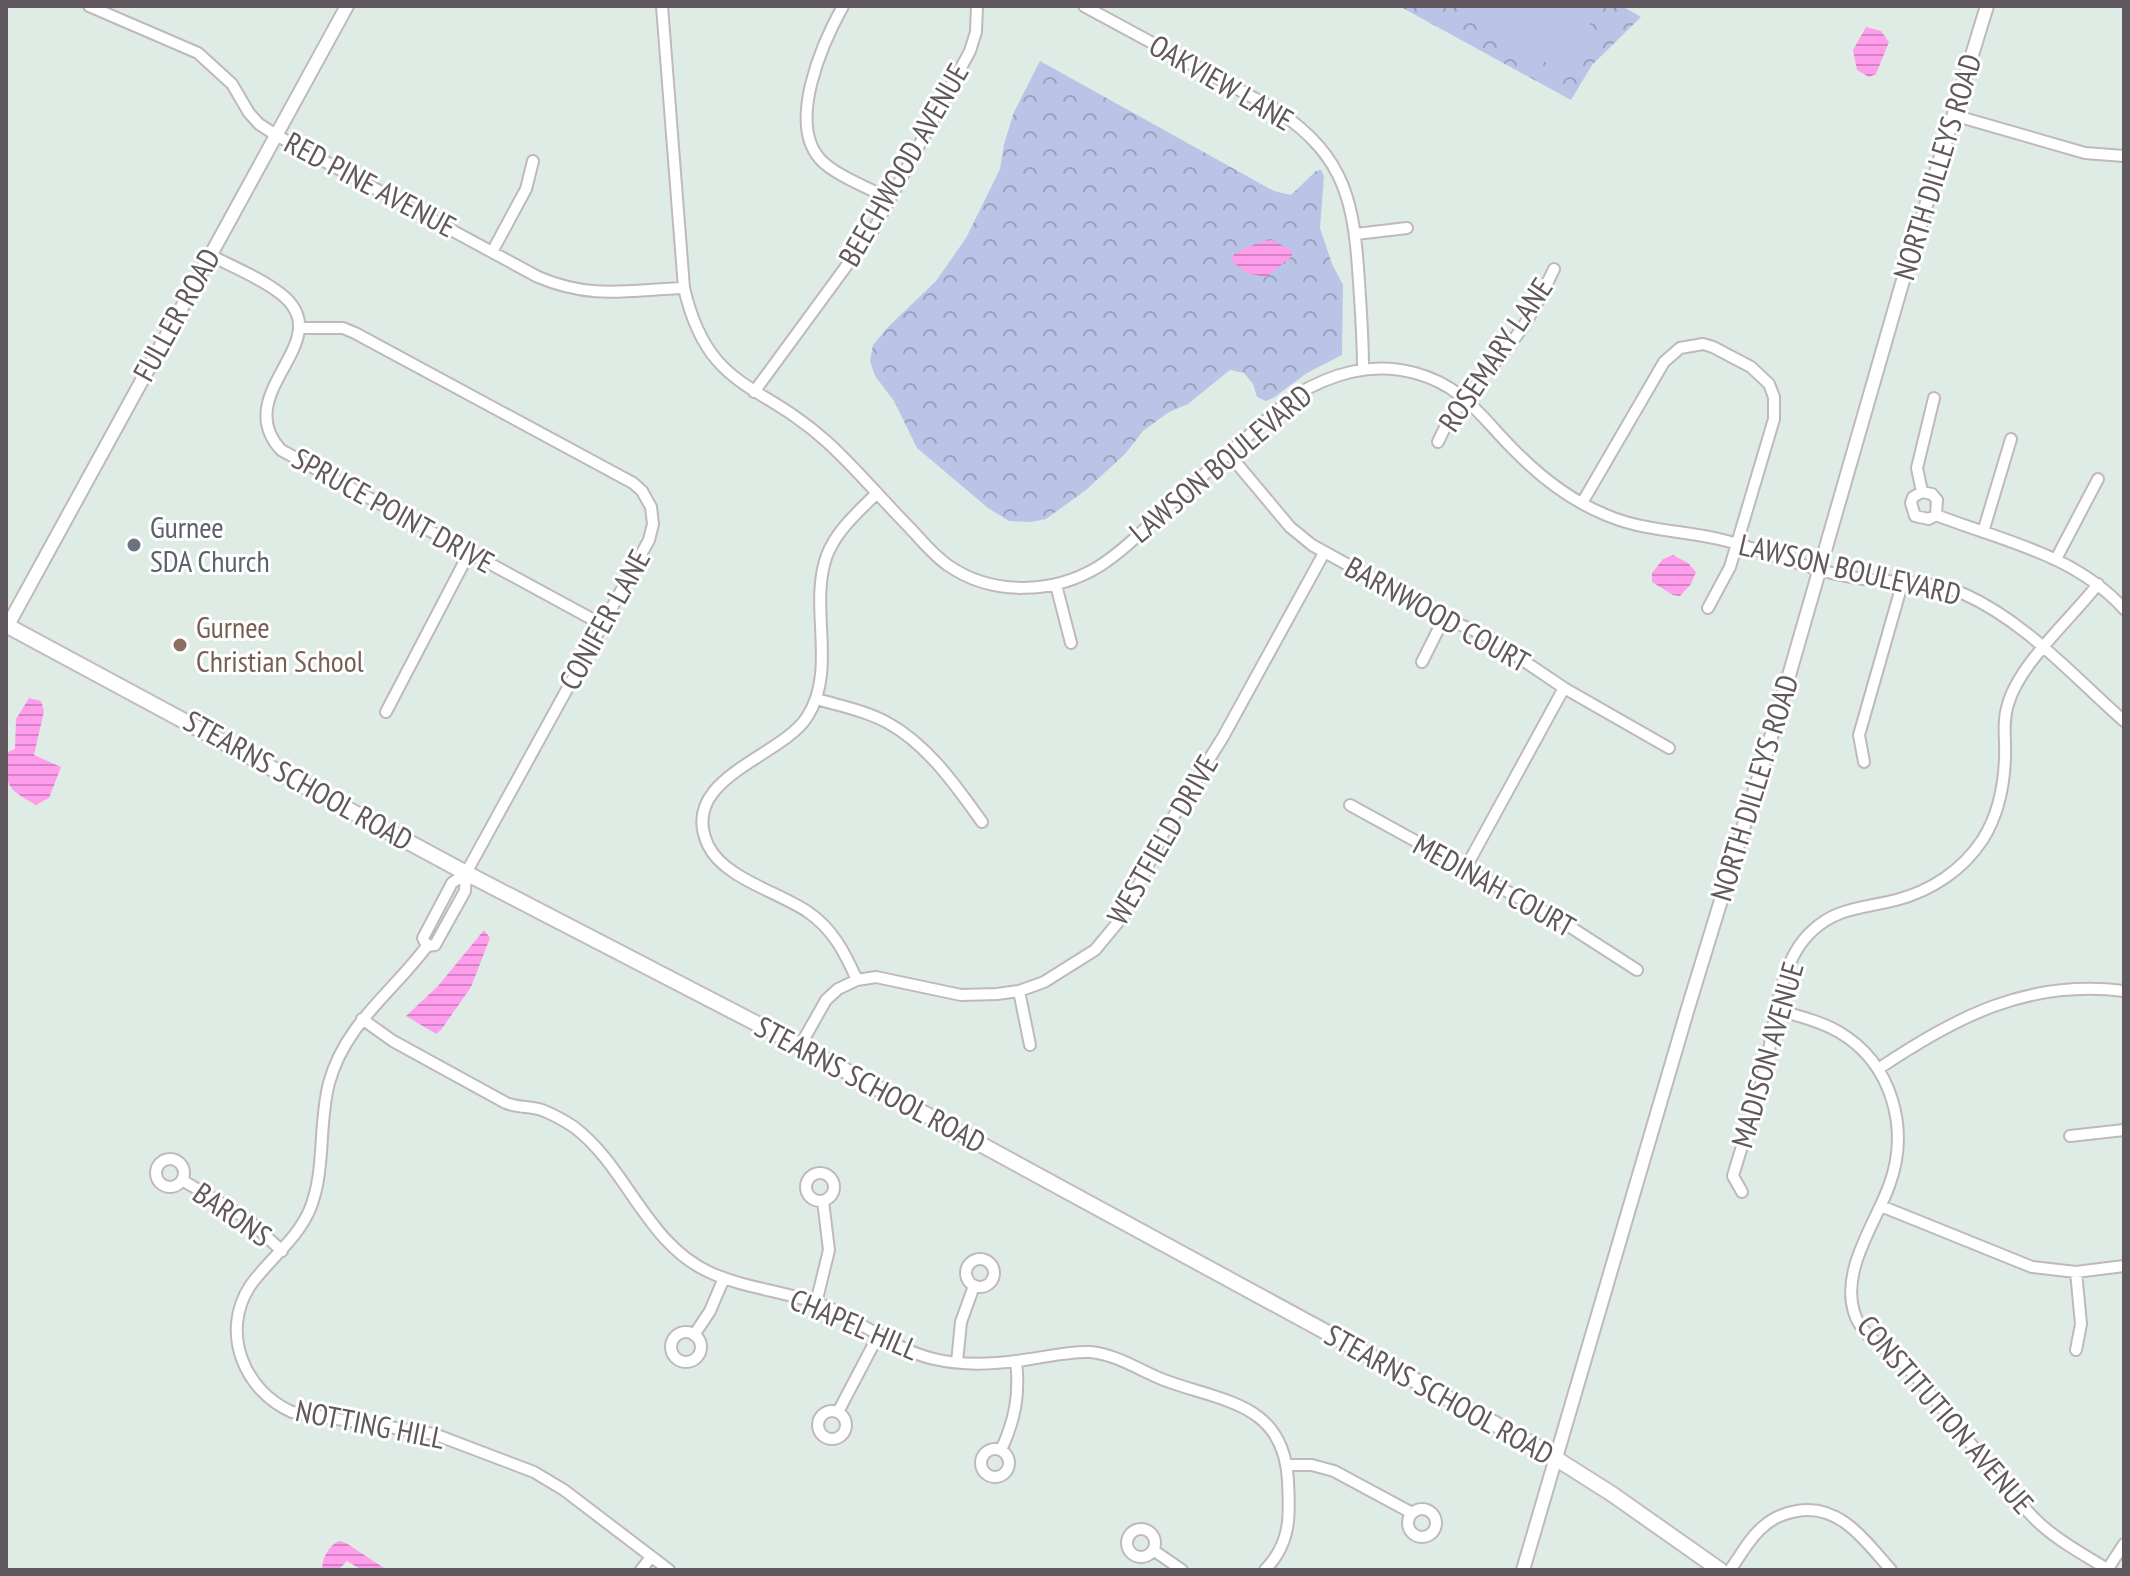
<svg xmlns="http://www.w3.org/2000/svg" width="2130" height="1576" font-family="'PT Sans Narrow',sans-serif">
<defs>
<pattern id="forest-crowns" width="20" height="18" patternUnits="userSpaceOnUse" patternTransform="scale(2)"><rect width="20" height="18" fill="#bac4e6"/><path d="M2 6a3 3 0 1 1 6 0M12 15a3 3 0 1 1 6 0" fill="none" stroke="#9ba2be"/></pattern>
<pattern id="water-rules" width="6" height="5" patternUnits="userSpaceOnUse" patternTransform="scale(2)"><rect width="6" height="5" fill="#ff9dec"/><path d="M0 2.5h6" fill="none" stroke="#d283c2"/></pattern>
</defs>
<rect width="100%" height="100%" fill="#dfece6"/>
<path fill="url(#forest-crowns)" d="M 1399,6 L 1622,6 L 1641,17 L 1592,65 L 1571,100 Z
M 1040,61 L 1274,191 L 1291,195 L 1316,171 L 1321,170 L 1324,176 L 1320,228 L 1332,264 L 1343,285 L 1342,355 L 1307,373 L 1273,398 L 1266,401 L 1257,397 L 1253,384 L 1244,373 L 1230,370 L 1188,404 L 1169,412 L 1143,431 L 1125,454 L 1086,490 L 1046,519 L 1031,522 L 1009,521 L 988,508 L 917,448 L 894,401 L 875,376 L 870,361 L 873,345 L 888,327 L 936,281 L 966,238 L 1000,169 L 1004,144 L 1014,112 Z"/>
<path fill="#bac4e6" d="M 1485,6 L 1575,6 L 1594,17 L 1563,72 L 1475,23 Z"/>
<path fill="url(#water-rules)" d="M 1866,27 L 1881,31 L 1889,42 L 1876,74 L 1869,77 L 1857,70 L 1853,50 Z
M 1272,240 L 1293,251 L 1291,257 L 1266,277 L 1246,273 L 1231,260 L 1235,253 C 1248,248 1258,241 1272,240 Z
M 1673,555 L 1688,563 L 1696,572 L 1691,584 L 1680,596 L 1673,595 L 1652,582 L 1652,573 L 1663,559 Z
M 29,698 L 41,701 L 44,711 L 34,755 L 61,767 L 49,798 L 36,805 C 6,788 6,787 6,753 L 15,749 L 16,719 Z
M 484,930 L 490,938 L 471,987 L 441,1030 L 436,1034 L 406,1016 L 438,986 Z
M 339,1541 L 346,1543 L 387,1570 L 362,1570 L 347,1561 L 338,1570 L 322,1570 C 322,1559 328,1546 339,1541 Z"/>
<g fill="none" stroke-linecap="round" stroke-linejoin="round">
<defs>
<path id="minor" d="M 89,6 L 198,53 L 232,84 L 249,113 L 259,124 L 276,135 L 538,277 C 593,300 627,290 684,288
M 662,6 L 684,288 C 708,391 760,381 826,441 C 856,468 882,500 910,528 C 922,541 934,556 949,566 C 993,596 1053,594 1098,567 C 1128,548 1154,519 1180,496 C 1218,462 1256,429 1294,396 C 1331,374 1371,361 1415,373 C 1466,387 1482,419 1517,453 C 1543,479 1572,501 1606,515 C 1646,532 1683,530 1723,540 C 1768,551 1811,571 1857,578 C 1893,584 1929,579 1964,594 C 2025,621 2074,677 2124,721
M 843,6 C 823,42 787,122 820,159 C 834,175 871,189 890,199
M 1084,6 L 1278,111 C 1347,158 1354,204 1359,282 C 1361,311 1363,340 1363,369
M 1953,115 L 2085,153 L 2124,156
M 1356,234 L 1407,228
M 492,252 L 526,189 L 533,161
M 210,255 C 233,267 261,278 281,294 C 341,341 228,392 281,450 L 603,625
M 299,328 L 343,328 L 355,333 L 633,483 L 642,491 L 651,507 L 653,524 L 649,540 L 466,873 L 452,883 L 423,938 L 427,946
M 754,392 L 875,227 L 970,51 L 976,32 L 977,6
M 1438,442 C 1456,400 1490,372 1517,335 C 1532,315 1543,292 1554,269
M 1228,453 L 1290,527 L 1312,545 L 1444,618 L 1487,636 L 1564,688 L 1669,748
M 1922,492 L 1913,497 L 1911,503 L 1915,516 L 1929,519 L 1936,515 C 2003,541 2074,554 2124,609
M 1922,492 L 1917,468 L 1934,398
M 1922,492 L 1932,494 L 1937,500 L 1936,515
M 1582,503 L 1664,362 L 1680,348 L 1703,344 L 1713,347 L 1751,367 L 1769,384 L 1774,397 L 1774,419 L 1730,567 L 1708,608
M 1983,532 L 2011,439
M 2056,559 L 2098,479
M 1056,585 L 1071,643
M 1422,662 L 1444,618
M 817,699 C 840,706 867,711 888,723 C 928,745 956,786 982,822
M 386,712 L 469,553
M 1864,762 L 1859,735 L 1903,581
M 1350,805 L 1561,921 L 1637,970
M 1465,869 L 1564,688
M 466,873 L 465,891 L 435,945 L 427,946 C 392,993 345,1024 329,1083 C 318,1125 326,1169 310,1209 C 297,1240 269,1259 250,1286 C 220,1332 244,1391 292,1412 L 434,1434 L 534,1472 L 564,1490 L 669,1570
M 857,980 C 845,953 833,929 808,912 C 779,892 723,878 708,845 C 677,778 781,758 807,717 C 838,669 808,606 827,555 C 837,530 857,513 876,494
M 1019,991 L 1030,1045
M 1777,1010 C 1798,1016 1820,1021 1839,1032 C 1893,1064 1910,1130 1889,1186 C 1875,1224 1841,1270 1854,1312 C 1862,1339 1890,1349 1908,1368 C 1952,1416 1988,1470 2033,1517 C 2053,1538 2083,1554 2107,1569
M 362,1019 L 393,1041 L 506,1103 C 518,1108 530,1106 542,1110 C 552,1114 565,1121 574,1127 C 627,1167 646,1243 709,1272 C 745,1289 787,1291 825,1306 C 861,1321 895,1350 934,1359 C 964,1366 1000,1364 1030,1359 C 1050,1356 1071,1351 1090,1352 C 1116,1354 1141,1371 1164,1380 C 1222,1402 1284,1402 1288,1481 C 1290,1516 1291,1543 1265,1570
M 800,1046 L 826,1000 L 838,989 L 857,980 L 876,977 L 961,995 L 997,994 L 1019,991 L 1044,982 L 1095,950 L 1124,915 L 1165,830 L 1223,737 L 1324,553
M 1878,1069 C 1957,1017 2026,979 2124,991
M 2070,1136 L 2124,1130
M156 1173a14 14 0 1 1 28 0a14 14 0 1 1-28 0Z
M806 1187a14 14 0 1 1 28 0a14 14 0 1 1-28 0Z
M 182,1180 L 246,1218 L 282,1251
M 1742,1192 L 1733,1176 C 1744,1138 1758,1099 1767,1060 C 1776,1018 1779,961 1812,931 C 1837,907 1865,908 1896,900 C 1931,891 1963,870 1983,839 C 1998,815 2004,786 2005,758 C 2006,740 2002,722 2008,704 C 2020,663 2071,619 2098,584
M 1881,1206 L 2032,1267 L 2076,1272 L 2124,1266
M966 1273a14 14 0 1 1 28 0a14 14 0 1 1-28 0Z
M 816,1303 L 829,1250 L 823,1201
M671 1347a15 15 0 1 1 30 0a15 15 0 1 1-30 0Z
M 694,1335 L 710,1311 L 724,1278
M 2076,1350 L 2081,1324 L 2076,1272
M 957,1362 L 961,1322 L 974,1286
M818 1425a14 14 0 1 1 28 0a14 14 0 1 1-28 0Z
M 838,1412 L 879,1334
M981 1463a14 14 0 1 1 28 0a14 14 0 1 1-28 0Z
M 1001,1450 C 1015,1420 1020,1394 1016,1361
M 1287,1465 L 1312,1465 L 1334,1471 L 1412,1513
M1408 1523a14 14 0 1 1 28 0a14 14 0 1 1-28 0Z
M1127 1543a14 14 0 1 1 28 0a14 14 0 1 1-28 0Z
M 1153,1550 L 1182,1570
M 641,1570 L 651,1557
M 1730,1570 C 1741,1555 1750,1537 1764,1526 C 1774,1517 1785,1513 1797,1511 C 1840,1503 1866,1542 1891,1570
M 2107,1570 L 2124,1544"/>
<path id="tertiary" d="M 8,625 L 347,6
M 1523,1570 L 1688,1008 L 1775,724 L 1901,287 L 1987,6"/>
<path id="secondary" d="M 6,625 L 466,873 L 800,1046 L 1541,1449 L 1612,1494 L 1720,1570"/>
</defs>
<use href="#minor" stroke="#bfb8bd" stroke-width="14"/>
<use href="#tertiary" stroke="#bfb8bd" stroke-width="16"/>
<use href="#secondary" stroke="#c4bac1" stroke-width="18"/>
<use href="#minor" stroke="#fff" stroke-width="10"/>
<use href="#tertiary" stroke="#fff" stroke-width="12"/>
<use href="#secondary" stroke="#fff" stroke-width="14"/>
</g>
<circle fill="#6b7280" stroke="#fff" stroke-width="3" cx="134" cy="545" r="8"/>
<circle fill="#8d6e63" stroke="#fff" stroke-width="3" cx="180" cy="645" r="8"/>
<g text-anchor="middle" stroke-width="6" stroke-linejoin="round" paint-order="stroke">
<g font-size="30" fill="#61585f" stroke="#fff">
<text transform="translate(1221 83) rotate(30)" y="10">OAKVIEW LANE</text>
<text transform="translate(904 165) rotate(-60)" y="10">BEECHWOOD AVENUE</text>
<text transform="translate(1938 167) rotate(-73)" y="10">NORTH DILLEYS ROAD</text>
<text transform="translate(370 185) rotate(28)" y="10">RED PINE AVENUE</text>
<text transform="translate(177 315) rotate(-61)" y="10">FULLER ROAD</text>
<text transform="translate(1496 355) rotate(-56)" y="10">ROSEMARY LANE</text>
<text transform="translate(1221 464) rotate(-40)" y="10">LAWSON BOULEVARD</text>
<text transform="translate(393 511) rotate(29)" y="10">SPRUCE POINT DRIVE</text>
<text transform="translate(1850 570) rotate(13)" y="10">LAWSON BOULEVARD</text>
<text transform="translate(1437 615) rotate(29)" y="10">BARNWOOD COURT</text>
<text transform="translate(605 620) rotate(-61)" y="10">CONIFER LANE</text>
<text transform="translate(298 781) rotate(29)" y="10">STEARNS SCHOOL ROAD</text>
<text transform="translate(1755 788) rotate(-73)" y="10">NORTH DILLEYS ROAD</text>
<text transform="translate(1163 840) rotate(-60)" y="10">WESTFIELD DRIVE</text>
<text transform="translate(1494 886) rotate(29)" y="10">MEDINAH COURT</text>
<text transform="translate(1768 1055) rotate(-74)" y="10">MADISON AVENUE</text>
<text transform="translate(870 1085) rotate(28)" y="10">STEARNS SCHOOL ROAD</text>
<text transform="translate(232 1215) rotate(35)" y="10">BARONS</text>
<text transform="translate(854 1325) rotate(23)" y="10">CHAPEL HILL</text>
<text transform="translate(1439 1395) rotate(29)" y="10">STEARNS SCHOOL ROAD</text>
<text transform="translate(1945 1415) rotate(49)" y="10">CONSTITUTION AVENUE</text>
<text transform="translate(370 1425) rotate(11)" y="10">NOTTING HILL</text>
</g>
<g font-size="30" fill="#5b616d" stroke="#fff" text-anchor="start">
<text x="150" y="538">Gurnee<tspan x="150" dy="34">SDA Church</tspan></text>
</g>
<g font-size="30" fill="#785e54" stroke="#fff" text-anchor="start">
<text x="196" y="638">Gurnee<tspan x="196" dy="34">Christian School</tspan></text>
</g>
</g>
<rect width="2130" height="1576" fill="none" stroke="#61585f" stroke-width="16"/>
</svg>
